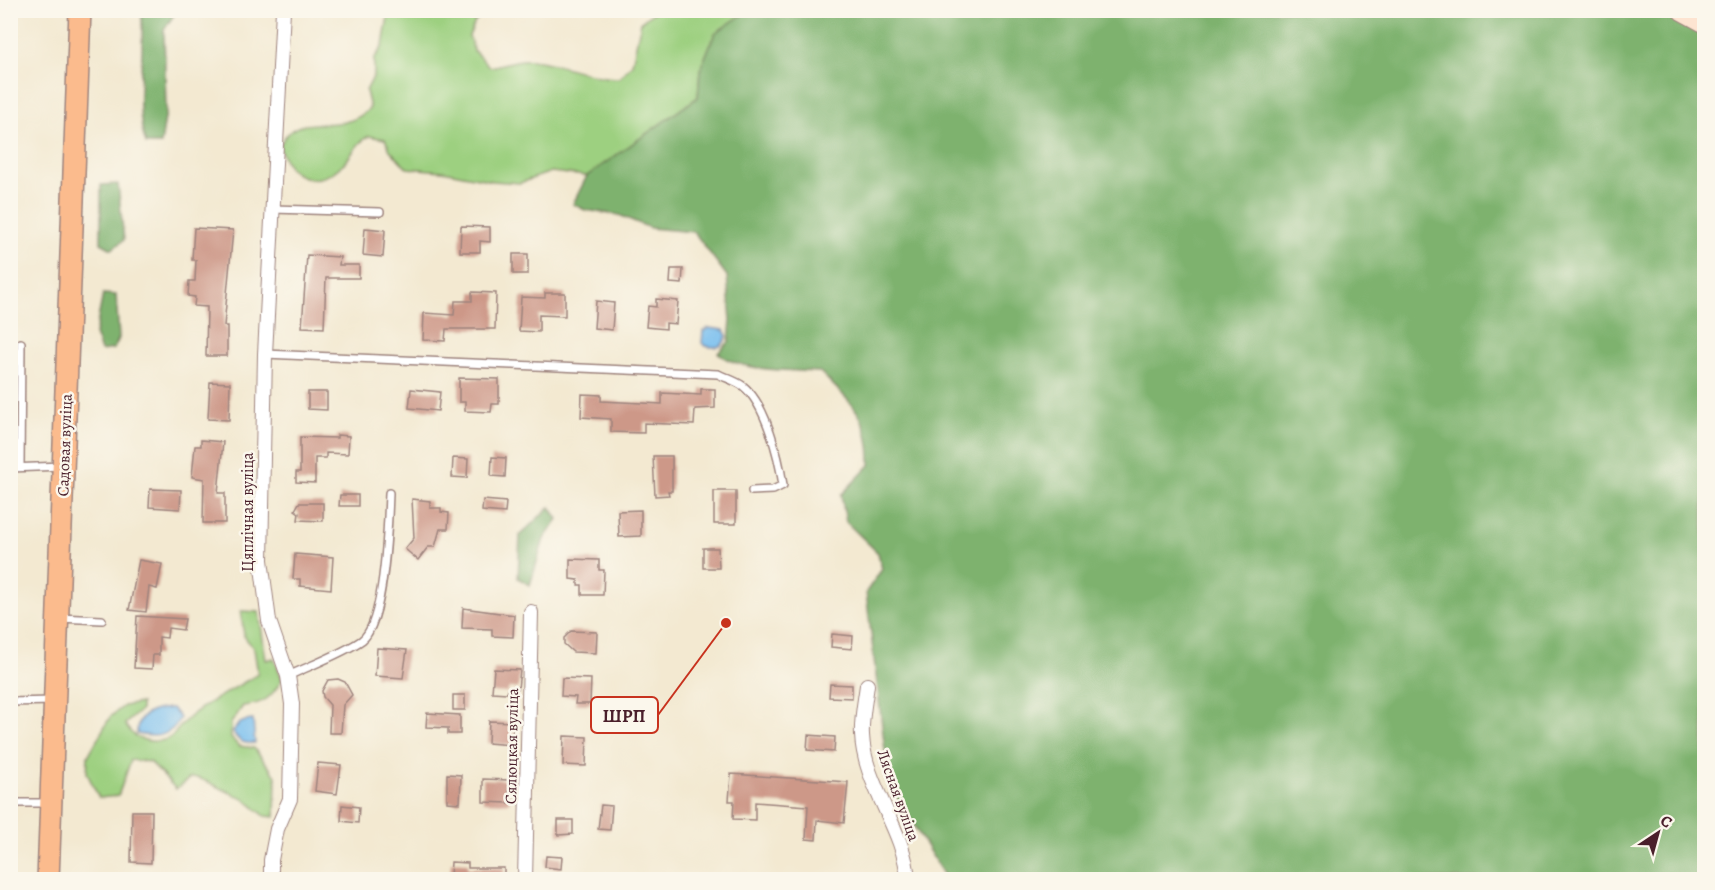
<svg xmlns="http://www.w3.org/2000/svg" width="1715" height="890" font-family="Alegreya,serif">
<rect width="100%" height="100%" fill="#fbf7ec"/>
<filter id="ink" filterUnits="userSpaceOnUse"><feTurbulence type="fractalNoise" baseFrequency=".0167" numOctaves="2"/><feDisplacementMap in="SourceGraphic" scale="12" xChannelSelector="R" yChannelSelector="G"/><feConvolveMatrix kernelMatrix="1 2 1 2 8 2 1 2 1" color-interpolation-filters="sRGB"/></filter>
<filter id="wash" filterUnits="userSpaceOnUse"><feTurbulence type="fractalNoise" baseFrequency=".008" numOctaves="4" result="noise"/><feDisplacementMap in="SourceGraphic" scale="24" xChannelSelector="R" yChannelSelector="G"/><feGaussianBlur stdDeviation="1.35" result="paint"/><feColorMatrix in="noise" values="0 0 0 0 0 0 0 0 0 0 0 0 0 0 0 0 0 1.4 0 .05"/><feComposite in="paint" operator="in"/></filter>
<g filter="url(#wash)">
<rect width="100%" height="100%" fill="#f3e9d1"/>
<path fill="#9dd080" stroke="#747856" stroke-width="1.5" d="M 702,10 L 742,15 L 715,34 L 700,70 L 698,97 L 587,176 L 551,172 L 520,183 L 493,181 L 443,171 L 407,168 L 390,150 L 385,139 L 369,136 C 356,143 354,153 344,163 C 329,179 308,186 290,168 C 285,163 282,153 279,147 C 298,104 338,141 370,108 L 366,91 L 374,75 L 374,59 L 383,46 L 389,11 L 488,11 L 475,22 L 469,36 L 474,51 L 490,67 C 502,65 519,58 532,60 C 561,63 589,78 619,78 L 632,64 L 641,22 L 655,11 Z
M 241,611 L 259,612 L 266,660 L 274,658 L 282,679 C 272,697 265,704 243,706 L 231,723 L 231,738 L 239,746 L 254,748 L 276,776 L 275,817 L 265,816 L 244,799 L 199,778 L 190,778 L 176,789 L 150,762 L 131,760 L 118,796 L 99,798 L 87,773 L 88,756 L 110,717 L 124,706 L 141,703 L 141,710 L 125,724 C 132,738 147,744 164,740 C 174,738 177,729 184,722 C 202,704 236,688 258,674 L 254,649 L 244,636 Z"/>
<path fill="#7eb26e" stroke="#64684c" stroke-width="1.5" d="M 1658,10 L 1704,33 L 1704,879 L 946,879 L 889,784 L 866,592 L 882,569 L 878,553 L 846,522 L 841,495 L 870,465 C 871,416 852,404 820,372 C 793,370 738,372 718,353 L 729,342 L 731,320 L 727,276 L 694,232 L 650,228 L 619,215 L 585,210 L 573,204 L 587,176 L 698,97 L 700,70 L 715,33 L 742,15 L 744,11 Z
M 141,11 L 174,11 L 175,13 L 164,30 L 166,111 L 161,144 L 146,144 C 132,103 147,54 141,11 Z
M 118,184 L 124,240 L 112,249 L 101,243 L 101,185 Z
M 103,294 L 116,295 L 119,338 L 114,349 L 101,351 L 95,334 Z
M 550,507 L 558,519 L 544,539 L 530,585 L 518,578 L 520,535 Z"/>
<path fill="#77beef" stroke="#606e8d" stroke-width="1.5" d="M 709,328 L 724,330 L 727,336 C 723,348 717,348 705,346 L 702,343 L 703,331 Z
M 172,708 L 180,718 C 171,737 156,738 137,734 C 136,713 154,709 172,708 Z
M 253,720 L 255,743 C 243,744 239,742 233,732 C 238,722 243,721 253,720 Z"/>
<g id="blocks">
<path fill="#cd9888" d="M 461,226 L 490,227 L 490,242 L 480,241 L 480,252 L 460,252 Z
M 194,228 L 233,230 L 224,326 L 227,326 L 227,356 L 206,356 L 207,307 L 194,306 L 195,297 L 188,296 L 189,281 L 195,281 L 196,260 L 192,260 Z
M 365,228 L 385,230 L 383,257 L 363,255 Z
M 513,254 L 528,254 L 528,274 L 513,274 Z
M 307,255 L 340,257 L 339,265 L 359,265 L 359,278 L 326,278 L 324,328 L 302,327 Z
M 671,269 L 683,269 L 682,284 L 670,283 Z
M 472,292 L 496,293 L 495,329 L 446,329 L 445,341 L 423,340 L 424,313 L 454,315 L 455,301 L 472,301 Z
M 545,293 L 565,293 L 565,316 L 539,315 L 539,332 L 519,331 L 521,297 L 545,298 Z
M 656,299 L 678,301 L 676,324 L 666,323 L 666,329 L 646,327 L 648,306 L 656,307 Z
M 596,301 L 614,303 L 612,330 L 594,328 Z
M 459,378 L 499,379 L 499,404 L 492,404 L 491,412 L 465,411 L 465,402 L 459,402 Z
M 210,382 L 230,383 L 229,420 L 208,419 Z
M 411,389 L 440,392 L 438,411 L 409,408 Z
M 701,389 L 715,389 L 715,408 L 695,409 L 694,425 L 644,423 L 644,433 L 611,432 L 611,419 L 581,417 L 582,394 L 601,395 L 601,401 L 662,404 L 662,393 L 701,395 Z
M 308,392 L 327,392 L 327,410 L 308,409 Z
M 337,435 L 349,436 L 348,454 L 326,453 L 326,458 L 315,458 L 315,483 L 296,482 L 296,472 L 300,472 L 300,437 L 337,438 Z
M 201,440 L 223,442 L 218,493 L 225,493 L 225,523 L 203,523 L 204,479 L 192,477 L 195,446 L 201,446 Z
M 653,456 L 672,456 L 672,491 L 668,491 L 669,495 L 655,496 Z
M 492,457 L 506,458 L 505,477 L 491,476 Z
M 453,458 L 468,459 L 467,478 L 452,477 Z
M 150,489 L 181,490 L 180,509 L 149,507 Z
M 714,491 L 736,491 L 736,524 L 714,524 Z
M 340,495 L 358,495 L 358,506 L 339,506 Z
M 412,499 L 430,501 L 430,508 L 441,508 L 441,512 L 449,513 L 448,529 L 440,529 L 435,547 L 428,547 L 418,560 L 405,549 L 414,538 Z
M 483,500 L 506,502 L 505,513 L 482,511 Z
M 299,503 L 323,503 L 323,521 L 298,520 L 299,513 L 295,510 Z
M 641,510 L 641,536 L 619,537 L 618,511 Z
M 703,548 L 718,548 L 719,568 L 703,568 Z
M 295,554 L 333,557 L 331,589 L 300,586 L 300,579 L 293,579 Z
M 570,559 L 599,560 L 599,570 L 604,570 L 603,595 L 582,595 L 582,585 L 578,585 L 578,580 L 570,579 Z
M 139,560 L 162,564 L 157,589 L 149,587 L 146,612 L 129,610 Z
M 463,608 L 514,615 L 513,637 L 492,636 L 492,629 L 462,628 Z
M 137,616 L 185,619 L 183,630 L 168,628 L 167,638 L 159,637 L 159,655 L 153,655 L 152,669 L 134,668 Z
M 571,631 L 597,632 L 596,653 L 573,652 L 564,644 L 564,638 Z
M 832,634 L 853,636 L 852,649 L 831,647 Z
M 377,648 L 407,650 L 403,678 L 375,676 Z
M 494,669 L 520,670 L 518,689 L 509,688 L 507,693 L 492,692 Z
M 562,678 L 591,679 L 590,704 L 575,704 L 576,697 L 561,696 Z
M 338,679 L 345,682 L 352,695 L 343,705 L 341,733 L 329,733 L 330,705 L 323,697 L 322,691 L 328,680 Z
M 830,684 L 852,685 L 852,698 L 829,697 Z
M 453,695 L 465,695 L 465,710 L 453,710 Z
M 427,713 L 460,715 L 460,734 L 448,734 L 448,728 L 426,727 Z
M 489,721 L 513,722 L 512,745 L 488,743 Z
M 808,735 L 835,737 L 834,752 L 807,750 Z
M 564,736 L 587,737 L 586,766 L 563,765 Z
M 318,763 L 341,765 L 337,794 L 315,791 Z
M 447,774 L 461,775 L 460,803 L 447,802 Z
M 731,774 L 848,782 L 844,823 L 817,820 L 816,840 L 806,839 L 808,806 L 755,802 L 755,820 L 733,819 L 734,801 L 729,801 Z
M 483,779 L 509,780 L 509,803 L 483,802 Z
M 342,805 L 359,807 L 358,823 L 341,821 Z
M 601,805 L 612,806 L 610,830 L 598,829 Z
M 132,811 L 152,811 L 151,863 L 131,862 Z
M 558,820 L 573,820 L 573,834 L 558,835 Z
M 546,856 L 562,857 L 561,869 L 545,867 Z
M 451,862 L 468,863 L 468,868 L 504,868 L 504,879 L 457,879 L 457,877 L 450,877 Z"/>
</g>
</g>
<g filter="url(#ink)">
<use href="#blocks" fill-opacity="0" stroke="#9e847e" stroke-width="1.5"/>
<g fill="none" stroke-linecap="round" stroke-linejoin="round">
<defs>
<path id="lane" d="M 272,209 L 380,212
M 265,354 L 718,374 C 726,378 736,381 743,386 C 766,404 779,458 783,485 L 773,490 L 752,491
M 20,467 L 21,343
M 10,468 L 62,466
M 59,618 L 102,620
M 288,676 C 309,666 344,653 362,640 C 385,622 388,522 389,493
M 10,702 L 53,701
M 10,803 L 48,803"/>
<path id="street" d="M 867,685 C 865,701 861,719 862,735 C 864,786 905,829 908,880
M 271,880 L 271,860 L 277,829 L 290,799 L 292,704 L 288,676 L 269,621 L 261,560 L 265,354 L 283,10
M 525,880 L 531,612"/>
<path id="secondary" d="M 1682,10 L 1704,22"/>
<path id="primary" d="M 48,880 L 80,10"/>
</defs>
<use href="#lane" stroke="#9e847e" stroke-width="10"/>
<use href="#street" stroke="#9e847e" stroke-width="16"/>
<use href="#secondary" stroke="#9e847e" stroke-width="22"/>
<use href="#primary" stroke="#9e847e" stroke-width="24"/>
<use href="#lane" stroke="#fff" stroke-width="7"/>
<use href="#street" stroke="#fff" stroke-width="14"/>
<use href="#secondary" stroke="#fde4d1" stroke-width="20"/>
<use href="#primary" stroke="#fbbb8d" stroke-width="21"/>
</g>
</g>
<g text-anchor="middle" stroke-width="5" stroke-linejoin="round" paint-order="stroke">
<g font-size="16" fill="#4a1f2b" stroke="#fbf7ec">
<text transform="translate(64 445) rotate(-88)" y="6">Садовая вуліца</text>
<text transform="translate(247 512) rotate(-90)" y="6">Цяплічная вуліца</text>
<text transform="translate(511 746) rotate(-89)" y="6">Сялюцкая вуліца</text>
<text transform="translate(899 795) rotate(70)" y="6">Лясная вуліца</text>
</g>
</g>
<path fill="none" stroke="#c8321e" stroke-width="2" d="M726 623L658 715"/>
<circle fill="#c8321e" stroke="#fbf7ec" stroke-width="2" cx="726" cy="623" r="6"/>
<rect fill="#fbf7ec" stroke="#c8321e" stroke-width="2" x="591" y="697" width="67" height="36" rx="6"/>
<g font-size="18" text-anchor="middle" font-weight="bold" fill="#4a1f2b">
<text x="624" y="722">ШРП</text>
</g>
<rect width="1715" height="890" fill="none" stroke="#fbf7ec" stroke-width="36"/>
<g transform="translate(1658 833) rotate(36)" stroke="#fbf7ec" stroke-width="4.5" paint-order="stroke">
<path d="M0-4.5L10 22L0 15L-10 22Z" fill="#4a1f2b"/>
<text y="-9" font-size="16" font-weight="bold" text-anchor="middle" fill="#4a1f2b">С</text>
</g>
</svg>
